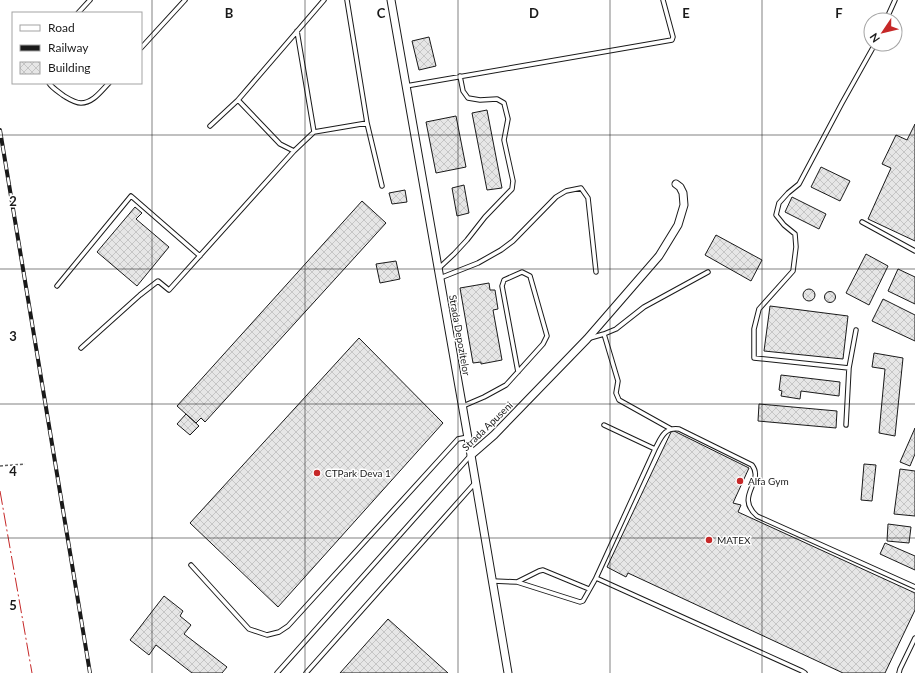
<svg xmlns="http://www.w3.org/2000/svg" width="915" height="673" font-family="Lato,sans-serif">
<defs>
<pattern id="building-cross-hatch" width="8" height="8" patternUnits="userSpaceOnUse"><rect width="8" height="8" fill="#e6e6e6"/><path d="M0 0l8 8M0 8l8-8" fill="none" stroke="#c5c5c5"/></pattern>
</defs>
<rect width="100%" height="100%" fill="#fff"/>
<path fill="url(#building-cross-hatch)" stroke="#1a1a1a" d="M 429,37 L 436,66 L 419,70 L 412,41 Z
M 487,110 L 502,188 L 487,190 L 472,113 Z
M 456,116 L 466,167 L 436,173 L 426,122 Z
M 915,124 L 915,241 L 868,219 L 891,168 L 882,164 L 896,135 L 907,140 Z
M 821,167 L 850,181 L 840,201 L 811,187 Z
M 464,185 L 469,213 L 457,216 L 452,188 Z
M 405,190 L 407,202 L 392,204 L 389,193 Z
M 792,197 L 826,214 L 819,229 L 785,212 Z
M 362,201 L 386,223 L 205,422 L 201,418 L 196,423 L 177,406 Z
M 135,207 L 142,213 L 136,219 L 169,247 L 137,286 L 97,252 Z
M 716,235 L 762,260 L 751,281 L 705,255 Z
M 866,254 L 888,266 L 869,305 L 846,293 Z
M 396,261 L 400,279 L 380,283 L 376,264 Z
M 898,269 L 915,277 L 915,304 L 888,291 Z
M 489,283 L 490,290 L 495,290 L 498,309 L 493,310 L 502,360 L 481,364 L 481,362 L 473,363 L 460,288 Z
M803 295a6 6 0 1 1 12 0a6 6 0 1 1-12 0Z
M824.5 297a5.5 5.5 0 1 1 11 0a5.5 5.5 0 1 1-11 0Z
M 883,299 L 915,315 L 915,341 L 872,321 Z
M 770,306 L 848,316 L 843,359 L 764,351 Z
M 359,338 L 443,423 L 278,607 L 190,523 Z
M 874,353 L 903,358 L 895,436 L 879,433 L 885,369 L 872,367 Z
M 781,375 L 840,382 L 839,396 L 801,391 L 800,399 L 781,396 L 782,391 L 779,390 Z
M 759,404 L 837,411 L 836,428 L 758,421 Z
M 186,414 L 199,426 L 190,435 L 177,424 Z
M 915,428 L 915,454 L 910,466 L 900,462 Z
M 672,430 L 749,468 L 733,503 L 741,505 L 738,512 L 915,593 L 915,610 L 885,673 L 843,673 L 628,573 L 626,577 L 607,567 Z
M 864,464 L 876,465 L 872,501 L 861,500 Z
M 900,469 L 915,471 L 915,516 L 894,514 Z
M 888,524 L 911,527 L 909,543 L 887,541 Z
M 885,543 L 915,556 L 915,570 L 880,554 Z
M 164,596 L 183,611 L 180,616 L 191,625 L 184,634 L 227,667 L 222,673 L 192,673 L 156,645 L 149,655 L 130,640 Z
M 388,619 L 448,673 L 340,673 Z"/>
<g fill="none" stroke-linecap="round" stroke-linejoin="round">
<defs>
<path id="service" d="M 347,0 L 367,123
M 78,13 L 90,0
M 886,20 L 895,0
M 297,31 L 314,132
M 141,48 L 185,0
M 49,83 C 52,88 59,92 64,96 C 69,99 75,103 81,103 C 93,103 101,91 109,83
M 406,86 L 672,40 L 673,37 L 663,0
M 210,126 L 238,100
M 294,151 L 280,144 L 238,100 L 324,0
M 862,222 L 915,251
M 438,269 L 454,254 L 467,240 L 485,217 L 512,189 L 513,181 L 504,140 L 508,119 L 504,103 L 497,99 L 480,100 L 468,98 L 463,91 L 460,76
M 440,278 L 478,263 L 501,250 L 513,241 L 556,197 L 566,191 L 581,188 L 588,198 L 596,272
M 57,286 L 131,196 L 200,256
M 604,334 L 618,381 L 616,393 L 619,400 L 671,429
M 590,338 L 604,334 L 616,329 L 644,307 L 708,272
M 81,348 L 140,295 L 158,281 L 169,290 L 294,151 L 314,132 L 367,123 L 382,186
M 849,368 L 754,358 L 754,329 L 759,309 L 793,271 L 796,247 L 795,234 L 784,225 L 776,215 L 779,203 L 788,193 L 799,184 L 842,103 L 875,44
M 463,406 L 484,397 L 506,385 L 543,344 L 547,336 L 530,276 L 522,272 L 504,280 L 502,286 L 518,372
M 604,425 L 655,449
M 846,425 L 849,368 L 856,330
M 191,565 L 249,629 L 267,635 L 279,632 L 288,626 L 458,439 L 468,437
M 596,578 L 802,671 L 805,673
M 493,581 L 517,582 L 580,602 L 583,601 L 596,578 L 655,449 C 661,438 664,427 679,429 L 752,465 C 765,482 734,496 757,516 L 915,587
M 517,582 L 539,571 L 543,570 L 589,589
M 277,673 L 470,456
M 306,673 L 475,483
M 899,673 L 900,669 L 915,638"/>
<path id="minor" d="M 391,0 L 471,455 L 508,673
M 471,455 L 494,435 L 587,339 L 659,256 L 678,225 L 684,205 L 683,193 L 680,187 L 676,184"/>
</defs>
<use href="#service" stroke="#1a1a1a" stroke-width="5.5"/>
<use href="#minor" stroke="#1a1a1a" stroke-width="9"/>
<path stroke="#5f5f5f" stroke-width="1.5" stroke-dasharray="3 2" stroke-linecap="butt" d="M 0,466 L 25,464"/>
<use href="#service" stroke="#fff" stroke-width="3.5"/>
<use href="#minor" stroke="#fff" stroke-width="7"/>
<defs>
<path id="rail" d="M 0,130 L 90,673"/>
</defs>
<use href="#rail" stroke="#1a1a1a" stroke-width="4"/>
<use href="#rail" stroke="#fff" stroke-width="2.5" stroke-dasharray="8" stroke-linecap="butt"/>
<path stroke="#c62828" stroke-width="1" stroke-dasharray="14 3 2 3" stroke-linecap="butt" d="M 0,491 L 32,673"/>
</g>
<path fill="none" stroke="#1a1a1a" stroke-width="1" stroke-opacity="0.55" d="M 152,0 L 152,673M 305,0 L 305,673M 458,0 L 458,673M 610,0 L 610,673M 762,0 L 762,673M 0,135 L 915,135M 0,269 L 915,269M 0,404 L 915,404M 0,538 L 915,538"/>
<g fill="#c62828" stroke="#fff" stroke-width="1.5">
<circle cx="317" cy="473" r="4"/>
<circle cx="740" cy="481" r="4"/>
<circle cx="709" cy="540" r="4"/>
</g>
<g text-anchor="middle" stroke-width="3" stroke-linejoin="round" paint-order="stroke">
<g font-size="10" fill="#1a1a1a" stroke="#fff">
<text transform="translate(460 335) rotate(80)" y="4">Strada Depozitelor</text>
<text transform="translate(487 426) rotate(-44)" y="4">Strada Apuseni</text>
</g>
<g font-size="10" fill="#1a1a1a" stroke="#fff" text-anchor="start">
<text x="325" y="477">CTPark Deva 1</text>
<text x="748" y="485">Alfa Gym</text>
<text x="717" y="544">MATEX</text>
</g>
</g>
<g font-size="13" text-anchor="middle" font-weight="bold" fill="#1a1a1a" stroke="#fff" stroke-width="3" stroke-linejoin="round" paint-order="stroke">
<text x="229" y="18">B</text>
<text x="381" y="18">C</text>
<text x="534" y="18">D</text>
<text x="686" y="18">E</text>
<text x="839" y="18">F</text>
<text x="13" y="206">2</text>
<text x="13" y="341">3</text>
<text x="13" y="476">4</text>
<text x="13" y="610">5</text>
</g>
<rect x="12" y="12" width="130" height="72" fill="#ffffff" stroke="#a3a3a3"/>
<rect x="20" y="25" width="20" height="6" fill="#ffffff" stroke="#a3a3a3"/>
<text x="48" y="32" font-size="12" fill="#1a1a1a">Road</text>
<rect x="20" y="45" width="20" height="6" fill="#1a1a1a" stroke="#a3a3a3"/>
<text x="48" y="52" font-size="12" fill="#1a1a1a">Railway</text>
<rect x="20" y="62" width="20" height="12" fill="url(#building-cross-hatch)" stroke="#a3a3a3"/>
<text x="48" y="72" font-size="12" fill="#1a1a1a">Building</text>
<g transform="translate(883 32) rotate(235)"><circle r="19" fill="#ffffff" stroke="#a3a3a3"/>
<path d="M0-3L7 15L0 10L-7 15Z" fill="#c62828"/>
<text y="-6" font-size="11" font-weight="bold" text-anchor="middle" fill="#1a1a1a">N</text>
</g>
</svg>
